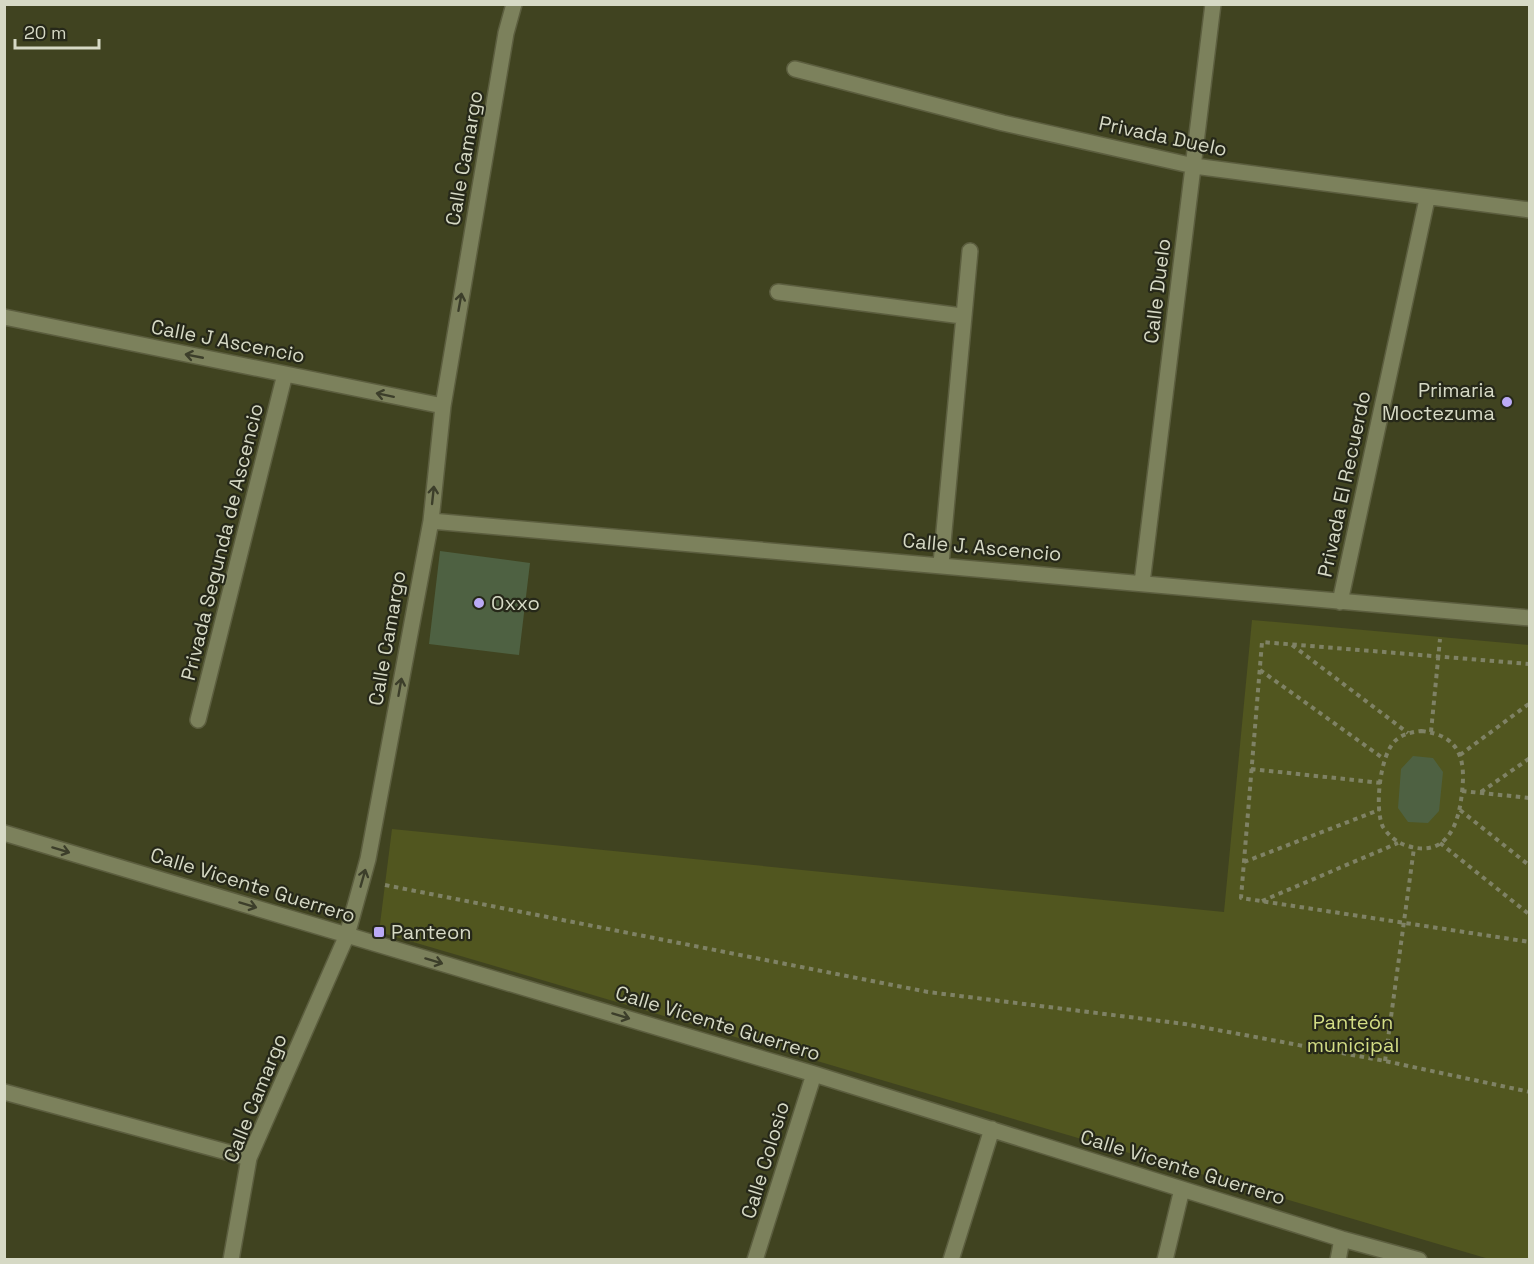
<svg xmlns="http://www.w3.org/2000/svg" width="1534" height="1264" font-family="'Space Grotesk',sans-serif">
<rect width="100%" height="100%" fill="#404320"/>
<path fill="#51561f" d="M 1252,620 L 1529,645 L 1529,1259 L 1489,1259 L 379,932 L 392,829 L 1224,912 Z"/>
<path fill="#4e6142" d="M 440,551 L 530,563 L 519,655 L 429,644 Z
M 1413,756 L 1433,758 L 1443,772 L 1439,811 L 1428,823 L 1408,822 L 1398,808 L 1401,769 Z"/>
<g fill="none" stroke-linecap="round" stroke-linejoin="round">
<defs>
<path id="minor" d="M 795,69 L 1003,123 L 1194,166 L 1530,210
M 778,292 L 962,316
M 4,317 L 443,406
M 431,521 L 1530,618
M 941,564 L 970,251
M 1142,583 L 1213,4
M 1340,602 L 1427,199
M 198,720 L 285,374
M 4,833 L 814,1074 L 1342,1239 L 1419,1260
M 4,1092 L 249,1158
M 231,1260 L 249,1158 L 347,935 L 368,859 L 431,521 L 443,406 L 506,33 L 514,4
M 755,1260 L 814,1074
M 951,1260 L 992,1129
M 1165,1260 L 1182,1189
M 1338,1260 L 1342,1239"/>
</defs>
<use href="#minor" stroke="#5c5e3f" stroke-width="18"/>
<path stroke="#7f8265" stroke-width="4" stroke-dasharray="4.5 4.5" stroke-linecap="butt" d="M 1292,645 L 1408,733
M 1530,664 L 1262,642 L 1241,898 L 1530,942
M 1260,670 L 1384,759
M 1421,731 C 1459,735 1466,758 1462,792 C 1459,824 1447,858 1408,846 C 1397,843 1389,836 1383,827 C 1374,809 1380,753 1396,740 C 1403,734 1412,732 1421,731 Z
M 1431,732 L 1440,639
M 1460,755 L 1530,703
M 1251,769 L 1382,783
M 1462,791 L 1530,798
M 1481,792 L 1530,758
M 1460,810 L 1530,866
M 1440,843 L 1530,915
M 1244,862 L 1379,810
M 385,885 L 928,992 L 1185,1024 L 1385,1061 L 1530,1092
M 1262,901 L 1398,843
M 1385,1061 L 1414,848"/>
<use href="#minor" stroke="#7c815c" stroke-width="15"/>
</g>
<defs><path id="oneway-shaft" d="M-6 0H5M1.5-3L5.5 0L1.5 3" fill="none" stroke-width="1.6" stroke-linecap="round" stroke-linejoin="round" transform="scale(1.5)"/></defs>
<g stroke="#3c3e2a">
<use href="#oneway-shaft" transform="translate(460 302) rotate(-80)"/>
<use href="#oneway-shaft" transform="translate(194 356) rotate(-169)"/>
<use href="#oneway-shaft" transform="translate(385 395) rotate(-168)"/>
<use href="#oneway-shaft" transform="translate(433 495) rotate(-84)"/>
<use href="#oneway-shaft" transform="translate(400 687) rotate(-80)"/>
<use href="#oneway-shaft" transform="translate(61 850) rotate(17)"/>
<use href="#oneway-shaft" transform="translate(363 878) rotate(-74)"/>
<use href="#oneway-shaft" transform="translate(248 905) rotate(17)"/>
<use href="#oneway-shaft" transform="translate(434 961) rotate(17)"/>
<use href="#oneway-shaft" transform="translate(621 1016) rotate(17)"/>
</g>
<g fill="#bbaaf6" stroke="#262819" stroke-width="2">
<circle cx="1507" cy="402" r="6"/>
<circle cx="479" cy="603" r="6"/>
<rect x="373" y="926" width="12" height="12" rx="3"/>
</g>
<g text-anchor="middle" stroke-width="4.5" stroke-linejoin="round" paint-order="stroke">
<g font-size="20" fill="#d6d9c5" stroke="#262819">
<text transform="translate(1163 136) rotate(12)" y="7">Privada Duelo</text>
<text transform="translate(464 158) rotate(-80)" y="7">Calle Camargo</text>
<text transform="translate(1157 291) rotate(-83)" y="7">Calle Duelo</text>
<text transform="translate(228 341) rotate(11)" y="7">Calle J Ascencio</text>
<text transform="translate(1344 484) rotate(-78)" y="7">Privada El Recuerdo</text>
<text transform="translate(222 542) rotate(-76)" y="7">Privada Segunda de Ascencio</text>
<text transform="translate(982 547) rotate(5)" y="7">Calle J. Ascencio</text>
<text transform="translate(387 638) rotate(-80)" y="7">Calle Camargo</text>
<text transform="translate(253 885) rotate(17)" y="7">Calle Vicente Guerrero</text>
<text transform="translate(718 1023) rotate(17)" y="7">Calle Vicente Guerrero</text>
<text transform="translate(255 1098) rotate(-68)" y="7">Calle Camargo</text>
<text transform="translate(765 1160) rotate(-73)" y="7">Calle Colosio</text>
<text transform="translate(1183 1167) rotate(17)" y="7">Calle Vicente Guerrero</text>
</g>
<g font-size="20" fill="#d6d9c5" stroke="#262819" text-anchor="start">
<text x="1495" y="397" text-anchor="end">Primaria<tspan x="1495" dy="23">Moctezuma</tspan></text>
<text x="491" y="610">Oxxo</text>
<text x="391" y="939">Panteon</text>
</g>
<g font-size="20" fill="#d3dd85" stroke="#262819">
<text x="1353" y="1029">Panteón<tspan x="1353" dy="23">municipal</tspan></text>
</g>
</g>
<rect width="1534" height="1264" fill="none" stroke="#d6d9c5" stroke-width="12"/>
<path d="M15 39v9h84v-9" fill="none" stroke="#d6d9c5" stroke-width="3"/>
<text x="24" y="39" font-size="18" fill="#d6d9c5" stroke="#262819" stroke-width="4.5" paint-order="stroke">20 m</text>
</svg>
